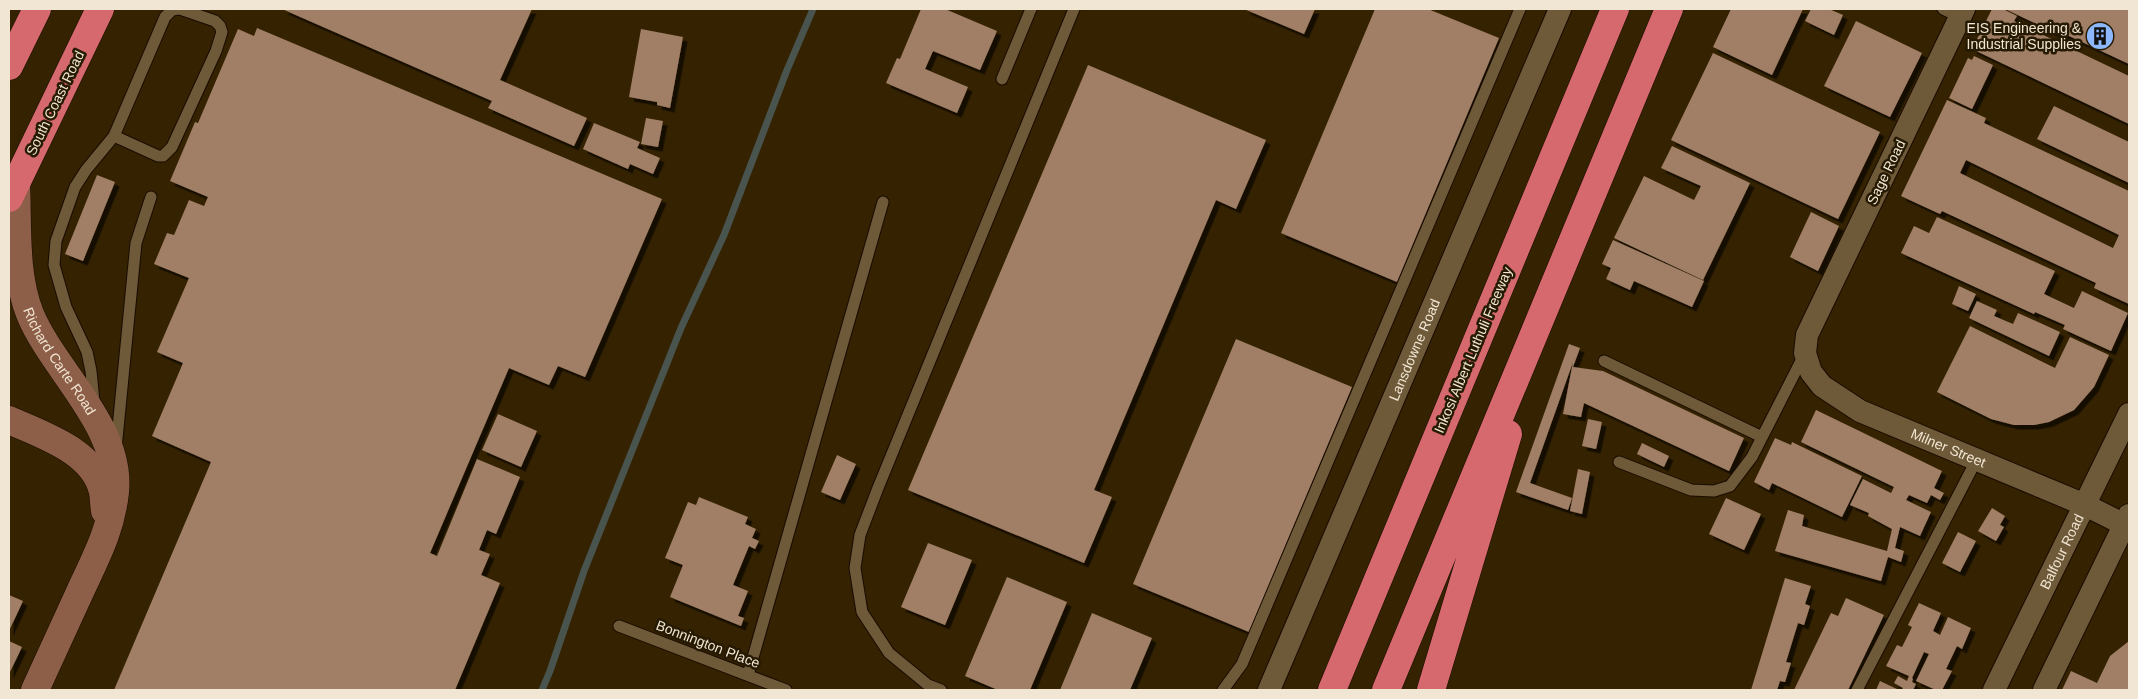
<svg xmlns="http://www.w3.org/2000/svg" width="2138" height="699" font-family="Arial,sans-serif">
<defs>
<filter id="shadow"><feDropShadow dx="4.5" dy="4.5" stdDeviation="0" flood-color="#0009"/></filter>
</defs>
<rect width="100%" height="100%" fill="#342201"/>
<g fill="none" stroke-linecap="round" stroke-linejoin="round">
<path stroke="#4a544f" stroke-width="7" d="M 542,690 L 550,671 L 584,571 L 681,328 L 724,235 L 787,70 L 813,9"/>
</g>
<path fill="#a07f66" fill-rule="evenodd" filter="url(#shadow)" d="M 282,9 L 532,9 L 500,80 L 587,118 L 574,146 L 488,108 L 492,101 Z
M 921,9 L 945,9 L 997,31 L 980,70 L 933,51 L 925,69 L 968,87 L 957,113 L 886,83 L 897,58 L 900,59 Z
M 1244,9 L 1315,9 L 1304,34 Z
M 1375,9 L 1428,9 L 1499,38 L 1397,282 L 1281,233 Z
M 1731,9 L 1803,9 L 1772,75 L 1713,47 Z
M 1811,9 L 1829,9 L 1843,15 L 1834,35 L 1805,21 Z
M 1992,9 L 2003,9 L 2017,16 L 2014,21 L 2129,76 L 2129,124 L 1972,49 Z
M 2005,9 L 2129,9 L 2129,64 L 2067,35 L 2066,38 Z
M 1856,21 L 1922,53 L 1890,117 L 1824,86 Z
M 257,28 L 662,199 L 585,377 L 558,366 L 549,385 L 509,368 L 430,553 L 437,556 L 477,459 L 520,477 L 496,534 L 487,530 L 479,550 L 490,554 L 481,575 L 500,583 L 455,690 L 114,690 L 211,462 L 152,436 L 183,363 L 157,352 L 189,278 L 154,264 L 167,233 L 174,235 L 189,200 L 204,206 L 208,197 L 170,181 L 195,122 L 198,123 L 238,29 L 254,36 Z
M 641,29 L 683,37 L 670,108 L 657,105 L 657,102 L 629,97 Z
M 1713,53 L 1880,132 L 1838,219 L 1671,140 Z
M 1974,56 L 1993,65 L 1972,109 L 1949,98 L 1968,58 L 1972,60 Z
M 1088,65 L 1266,140 L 1236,209 L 1216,200 L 1094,490 L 1112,497 L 1084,563 L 908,490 Z
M 1947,100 L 1986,118 L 1984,123 L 2129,191 L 2129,304 L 2094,288 L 2096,283 L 1942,211 L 1940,214 L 1901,196 ZM 1966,160 L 2119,235 L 2113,248 L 1960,173 Z
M 2054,106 L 2129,142 L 2129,183 L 2037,139 Z
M 646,118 L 663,121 L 658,147 L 641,144 Z
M 594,123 L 640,142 L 637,148 L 660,158 L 653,174 L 630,164 L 628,169 L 583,149 Z
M 1672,146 L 1750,183 L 1703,280 L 1614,238 L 1644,176 L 1694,200 L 1701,186 L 1661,168 Z
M 97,175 L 115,182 L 83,261 L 65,254 Z
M 1811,212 L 1839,226 L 1818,271 L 1790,257 Z
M 1937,217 L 2055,271 L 2044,294 L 2074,308 L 2082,291 L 2128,313 L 2111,351 L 2063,329 L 2065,325 L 2035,312 L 2034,314 L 1901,253 L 1914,226 L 1929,233 Z
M 1613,240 L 1704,281 L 1692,307 L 1634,281 L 1630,290 L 1606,279 L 1611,268 L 1602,264 Z
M 1959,286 L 1976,294 L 1968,311 L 1952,304 Z
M 1977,301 L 1997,310 L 1994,316 L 2013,324 L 2018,313 L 2060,332 L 2049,356 L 1969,318 Z
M 1970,326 L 2055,368 L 2070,337 L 2109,355 L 2094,387 L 2074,410 L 2049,422 L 2034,425 L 2014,425 L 1991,419 L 1937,392 Z
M 1236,339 L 1352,387 L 1249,632 L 1133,584 Z
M 1569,344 L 1580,348 L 1573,367 L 1603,371 L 1744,438 L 1729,471 L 1584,403 L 1581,417 L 1563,414 L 1573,362 L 1530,483 L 1572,498 L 1568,510 L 1516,492 Z
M 1816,410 L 1942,471 L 1934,488 L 1944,493 L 1940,500 L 1931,495 L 1927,503 L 1909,495 L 1906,500 L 1931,512 L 1920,536 L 1900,527 L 1895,548 L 1904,551 L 1901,562 L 1888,557 L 1881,581 L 1775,551 L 1788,510 L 1804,515 L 1802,526 L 1887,551 L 1892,529 L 1868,516 L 1869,513 L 1850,505 L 1863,479 L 1891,493 L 1894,487 L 1801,442 Z
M 498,414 L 537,431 L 521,467 L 482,450 Z
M 1588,419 L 1602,422 L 1596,449 L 1582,446 Z
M 1775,438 L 1791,445 L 1792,442 L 1862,476 L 1842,517 L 1772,483 L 1769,490 L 1754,482 Z
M 1642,443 L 1669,456 L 1664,467 L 1637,454 Z
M 837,455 L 856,464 L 840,500 L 821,492 Z
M 1578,469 L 1590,472 L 1582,514 L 1570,511 Z
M 699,497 L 748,517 L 745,524 L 756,529 L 752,538 L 759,541 L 755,549 L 749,546 L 733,585 L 748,591 L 738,616 L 744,618 L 741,626 L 670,597 L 683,565 L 665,558 L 688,502 L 696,505 Z
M 1726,498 L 1761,514 L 1744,550 L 1709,534 Z
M 1992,508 L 2005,516 L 2000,525 L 2004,527 L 1996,541 L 1978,531 Z
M 1958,532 L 1976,541 L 1960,572 L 1942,563 Z
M 928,543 L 972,560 L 945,625 L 901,607 Z
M 1007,577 L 1067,602 L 1030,690 L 998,690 L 965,676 Z
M 1785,578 L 1811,586 L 1805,604 L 1810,606 L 1804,625 L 1798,623 L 1786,662 L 1791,663 L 1785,682 L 1780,681 L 1777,690 L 1751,690 Z
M 9,595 L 23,601 L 9,631 Z
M 1846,598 L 1884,615 L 1848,690 L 1794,690 L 1831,613 L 1838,616 Z
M 1919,603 L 1941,613 L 1933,631 L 1940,635 L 1948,617 L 1971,628 L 1962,649 L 1957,646 L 1946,669 L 1952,671 L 1942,690 L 1936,690 L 1916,681 L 1929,654 L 1924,652 L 1912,678 L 1913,679 L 1912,682 L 1916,684 L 1913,690 L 1902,690 L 1903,688 L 1894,683 L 1898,676 L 1907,681 L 1909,676 L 1886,666 L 1897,645 L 1902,647 L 1912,627 L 1908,625 Z
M 1092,613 L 1152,638 L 1130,690 L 1060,690 Z
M 9,641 L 22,647 L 9,674 Z
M 2129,641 L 2129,690 L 2062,690 L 2071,671 L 2097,683 L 2110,656 Z
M 1880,681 L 1899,690 L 1876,690 Z"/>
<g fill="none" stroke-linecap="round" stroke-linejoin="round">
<defs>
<path id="lane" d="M 1943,9 L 1960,17
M 1002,79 L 1031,9
M 114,136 L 158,156 L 163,156 L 172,147 L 216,51 L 222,32 L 220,26 L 215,21 L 180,9
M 1604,361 L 1762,437
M 94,402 L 91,371 L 87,352 L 66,307 L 54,265 L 56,241 L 75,187 L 86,170 L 114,136 L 165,17 L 172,10 L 179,9
M 116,449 L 136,243 L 151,197
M 1619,462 L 1691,490 L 1714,491 L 1730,486 L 1752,457 L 1804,355
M 619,626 L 786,690
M 748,675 L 883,202
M 941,690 L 928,685 L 889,653 L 862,612 L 855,568 L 860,535 L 878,488 L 1074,9
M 1223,690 L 1242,664 L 1520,9
M 1857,690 L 1977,459"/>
<g id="street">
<path id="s1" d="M 1964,9 L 1807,335 L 1805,353 L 1811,372 L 1822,386 L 1860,411 L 2085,505 L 2129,527"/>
<path id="s2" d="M 1269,690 L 1560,9"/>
<path id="s3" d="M 1994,690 L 2129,414"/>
<path d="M 2044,690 L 2129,515"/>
</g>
<g id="secondary">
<path id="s4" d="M 16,183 C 18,225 14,274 30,314 C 53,370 122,427 115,492 C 111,531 95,559 79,594 C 64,626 50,658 35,690"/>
<path d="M 9,420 C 42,435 94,451 103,492 C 104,498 104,505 105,511"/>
</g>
<path id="highway" d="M 9,66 L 37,9
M 9,198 L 100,9
M 1332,690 L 1615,9
M 1386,690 L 1669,9
M 1431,690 L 1508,434"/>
</defs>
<use href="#lane" stroke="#190c00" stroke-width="13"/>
<use href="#street" stroke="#190c00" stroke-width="24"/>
<use href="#secondary" stroke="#190c00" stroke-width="29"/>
<use href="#highway" stroke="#190c00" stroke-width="29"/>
<use href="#lane" stroke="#6e5938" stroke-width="11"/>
<use href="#street" stroke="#6e5938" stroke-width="22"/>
<use href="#secondary" stroke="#8d5e48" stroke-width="28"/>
<use href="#highway" stroke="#d6696e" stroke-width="28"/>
</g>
<defs>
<symbol id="building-disc" viewBox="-11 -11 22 22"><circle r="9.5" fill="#8db9fc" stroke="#271a02"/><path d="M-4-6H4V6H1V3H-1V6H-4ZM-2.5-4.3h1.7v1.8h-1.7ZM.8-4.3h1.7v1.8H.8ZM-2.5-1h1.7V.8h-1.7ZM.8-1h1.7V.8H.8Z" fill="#111"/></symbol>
</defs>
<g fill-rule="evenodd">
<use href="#building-disc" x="2084" y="20" width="32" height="32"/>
</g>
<g text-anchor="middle" stroke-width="5" stroke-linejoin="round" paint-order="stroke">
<g font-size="14" fill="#f1e6d3" stroke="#271a02" text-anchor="end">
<text x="2081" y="33">EIS Engineering &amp;<tspan x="2081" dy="16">Industrial Supplies</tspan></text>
</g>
<g font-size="14" fill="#f1e6d3" stroke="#271a02">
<text transform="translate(55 103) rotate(-64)" y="5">South Coast Road</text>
<text transform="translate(1886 172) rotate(-64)" y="5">Sage Road</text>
<text dy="5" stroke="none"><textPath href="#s2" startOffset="370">Lansdowne Road</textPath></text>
<text transform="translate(1473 350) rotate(-67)" y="5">Inkosi Albert Luthuli Freeway</text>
<text dy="5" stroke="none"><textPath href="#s4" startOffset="188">Richard Carte Road</textPath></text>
<text dy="5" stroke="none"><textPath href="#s1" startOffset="559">Milner Street</textPath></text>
<text dy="5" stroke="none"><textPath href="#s3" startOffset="154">Balfour Road</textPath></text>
<text transform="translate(708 644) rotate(21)" y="5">Bonnington Place</text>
</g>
</g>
<rect width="2138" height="699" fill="none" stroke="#f1e6d3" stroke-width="20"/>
</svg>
